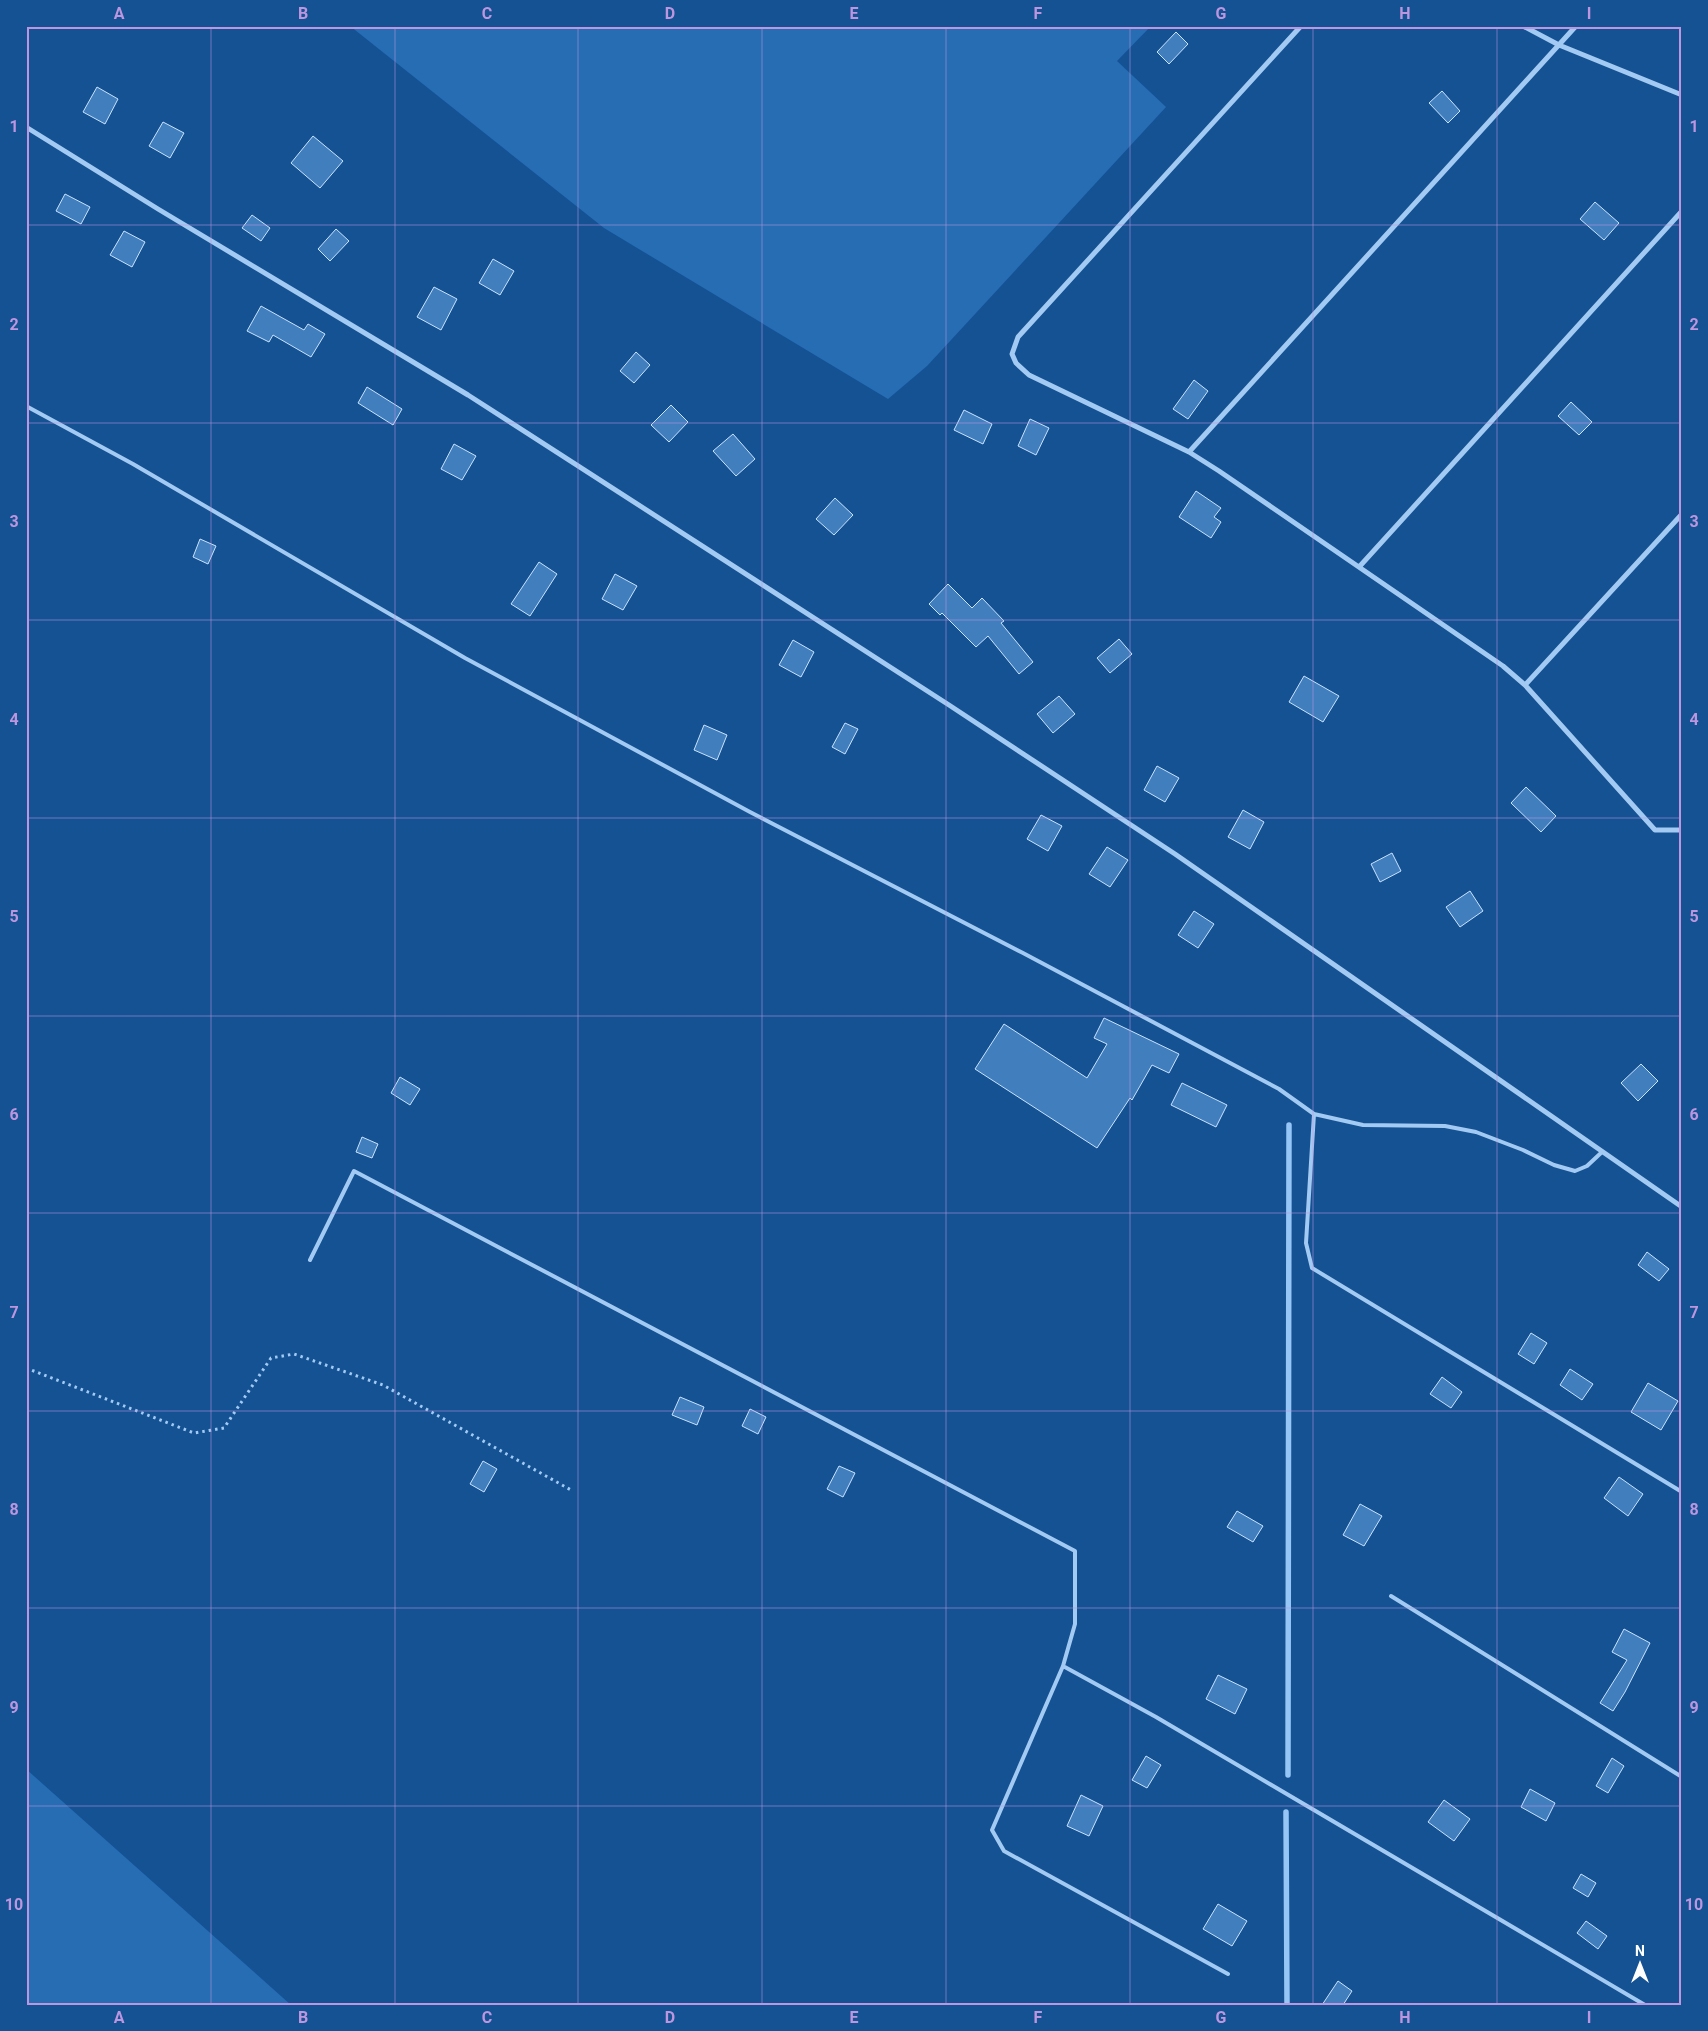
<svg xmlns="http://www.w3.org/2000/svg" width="1708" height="2031" font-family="Roboto,sans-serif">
<rect width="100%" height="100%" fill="#145294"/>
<path fill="#266db3" d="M 350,26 L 1151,26 L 1117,61 L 1166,107 L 927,366 L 888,399 L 604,228 Z
M 26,1769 L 291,2005 L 26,2005 Z"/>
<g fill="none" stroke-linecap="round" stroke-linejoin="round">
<path stroke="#95c6f5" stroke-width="5.5" d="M 1288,1775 L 1289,1125
M 1286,1812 L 1287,2005"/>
</g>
<path fill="#417ebe" stroke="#cae3fd" d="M 1176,32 L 1188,44 L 1169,64 L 1157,52 Z
M 97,87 L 118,99 L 105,124 L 83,112 Z
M 1442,91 L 1460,111 L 1448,123 L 1429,103 Z
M 163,122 L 184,133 L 170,158 L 149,146 Z
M 313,136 L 343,161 L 320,188 L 291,163 Z
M 65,194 L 90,207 L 81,224 L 56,211 Z
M 1595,202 L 1619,223 L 1604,240 L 1580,219 Z
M 252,215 L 270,228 L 261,241 L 242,228 Z
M 336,229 L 349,241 L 330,261 L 318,249 Z
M 124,231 L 145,242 L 132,267 L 110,255 Z
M 493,259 L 514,271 L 500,295 L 479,283 Z
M 434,287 L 457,299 L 441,330 L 417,317 Z
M 261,306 L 304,330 L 308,324 L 325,334 L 311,357 L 273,335 L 269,342 L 247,331 Z
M 636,352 L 650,365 L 634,383 L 620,371 Z
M 1194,380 L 1208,391 L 1188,419 L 1173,409 Z
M 367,387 L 402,409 L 393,425 L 358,403 Z
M 1571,402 L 1592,422 L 1579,435 L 1558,416 Z
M 671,405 L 688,422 L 669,442 L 651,425 Z
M 964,410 L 992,424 L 983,444 L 954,430 Z
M 1030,419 L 1049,428 L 1036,455 L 1018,446 Z
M 733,434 L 755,459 L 736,476 L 713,451 Z
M 454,444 L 476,456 L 462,480 L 441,469 Z
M 1196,491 L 1221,508 L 1214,517 L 1221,522 L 1211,538 L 1179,517 Z
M 835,498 L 853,515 L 834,535 L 816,519 Z
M 200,539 L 216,546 L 208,564 L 193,557 Z
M 539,562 L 557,574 L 530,616 L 511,604 Z
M 615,574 L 637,586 L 623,610 L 602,599 Z
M 948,584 L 972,608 L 982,598 L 1004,621 L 1001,623 L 1033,662 L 1019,674 L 988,636 L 976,647 L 942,613 L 940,615 L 929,604 Z
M 1119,639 L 1132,654 L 1110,673 L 1097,658 Z
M 793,640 L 814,652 L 801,677 L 779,665 Z
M 1304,676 L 1339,696 L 1323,722 L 1289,702 Z
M 1059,696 L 1075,714 L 1053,733 L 1037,714 Z
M 845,723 L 858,729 L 845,754 L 832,747 Z
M 704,725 L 727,735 L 717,760 L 694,750 Z
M 1157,766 L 1179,778 L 1165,802 L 1144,790 Z
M 1526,787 L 1556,816 L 1541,832 L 1511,803 Z
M 1243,810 L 1264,822 L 1250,849 L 1228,837 Z
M 1041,815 L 1062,826 L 1048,851 L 1027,839 Z
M 1107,847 L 1128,860 L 1110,887 L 1089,874 Z
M 1392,853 L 1401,871 L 1380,882 L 1371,864 Z
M 1470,891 L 1483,911 L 1460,927 L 1446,907 Z
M 1194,911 L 1214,924 L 1198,948 L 1178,935 Z
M 1104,1018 L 1179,1054 L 1169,1073 L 1152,1065 L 1132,1100 L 1130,1098 L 1097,1148 L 975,1069 L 1004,1024 L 1087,1078 L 1107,1044 L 1094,1038 Z
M 1641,1064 L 1658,1081 L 1638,1101 L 1621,1083 Z
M 400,1077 L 420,1089 L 410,1105 L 391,1093 Z
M 1182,1083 L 1227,1105 L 1216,1127 L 1171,1105 Z
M 362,1137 L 378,1144 L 372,1158 L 356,1152 Z
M 1647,1252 L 1669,1269 L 1659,1281 L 1638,1265 Z
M 1531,1333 L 1547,1343 L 1534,1364 L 1518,1354 Z
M 1570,1369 L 1593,1384 L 1582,1400 L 1560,1385 Z
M 1442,1377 L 1462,1392 L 1451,1408 L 1430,1394 Z
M 1648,1383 L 1678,1401 L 1661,1430 L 1631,1412 Z
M 680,1397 L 704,1407 L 697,1425 L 672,1415 Z
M 750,1409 L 766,1417 L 758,1434 L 742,1426 Z
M 483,1461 L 497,1469 L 484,1492 L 470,1484 Z
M 839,1466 L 855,1473 L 843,1497 L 827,1489 Z
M 1619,1477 L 1643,1494 L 1628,1516 L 1604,1498 Z
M 1360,1504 L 1382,1516 L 1364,1546 L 1343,1535 Z
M 1237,1511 L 1263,1526 L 1253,1542 L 1227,1527 Z
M 1624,1629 L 1650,1643 L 1625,1692 L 1613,1711 L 1600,1703 L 1627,1660 L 1612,1652 Z
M 1218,1675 L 1247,1689 L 1235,1714 L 1206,1699 Z
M 1146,1756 L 1161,1765 L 1147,1788 L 1132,1780 Z
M 1612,1758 L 1624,1766 L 1608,1793 L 1596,1786 Z
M 1530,1789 L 1555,1803 L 1546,1821 L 1521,1807 Z
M 1081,1795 L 1103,1806 L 1089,1836 L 1067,1826 Z
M 1444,1800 L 1470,1819 L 1454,1841 L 1428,1822 Z
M 1581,1874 L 1596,1883 L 1588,1897 L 1573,1888 Z
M 1218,1904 L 1247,1921 L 1232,1946 L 1203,1929 Z
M 1586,1921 L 1607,1936 L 1598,1949 L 1577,1933 Z
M 1338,1981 L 1352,1991 L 1343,2005 L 1322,2005 Z"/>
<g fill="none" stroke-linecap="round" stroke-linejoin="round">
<path stroke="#a3caf2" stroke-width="3" stroke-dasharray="2.5 4" stroke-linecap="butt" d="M 26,1368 L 194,1433 L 224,1428 L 271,1358 L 294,1354 L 383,1385 L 571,1490"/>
<path stroke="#a3caf2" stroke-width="4" d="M 26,406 L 133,464 L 465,658 L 750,812 L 1023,953 L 1279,1089 L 1314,1114 L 1363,1125 L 1445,1126 L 1476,1132 L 1523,1150 L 1554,1165 L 1575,1171 L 1587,1166 L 1602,1152
M 1314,1114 L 1306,1243 L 1312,1268 L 1682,1492
M 310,1260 L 354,1171 L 1075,1551 L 1075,1624 L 1063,1666 L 992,1830 L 1004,1851 L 1228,1974
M 1391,1596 L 1682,1777
M 1063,1666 L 1156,1717 L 1645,2005"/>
<path stroke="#a3caf2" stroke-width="5" d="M 1301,26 L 1018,337 L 1012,354 L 1016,363 L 1029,375 L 1189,452 L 1219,471 L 1503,666 L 1525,685
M 1523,26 L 1559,45 L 1682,95
M 26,127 L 158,209 L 468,395 L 949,705 L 1175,854 L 1682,1207
M 1189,452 L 1576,26
M 1682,514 L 1525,685 L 1655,830 L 1682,830
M 1360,566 L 1682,211"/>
</g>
<path fill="none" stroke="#bd96df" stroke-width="1" stroke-opacity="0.55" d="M 211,26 L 211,2005M 395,26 L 395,2005M 578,26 L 578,2005M 762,26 L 762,2005M 946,26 L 946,2005M 1130,26 L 1130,2005M 1313,26 L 1313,2005M 1497,26 L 1497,2005M 26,225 L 1682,225M 26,423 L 1682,423M 26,620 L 1682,620M 26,818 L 1682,818M 26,1016 L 1682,1016M 26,1213 L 1682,1213M 26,1411 L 1682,1411M 26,1608 L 1682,1608M 26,1806 L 1682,1806"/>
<rect width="1708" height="2031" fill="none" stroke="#145294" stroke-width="55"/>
<g transform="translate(1640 1964)" stroke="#145294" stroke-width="4" paint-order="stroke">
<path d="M0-4L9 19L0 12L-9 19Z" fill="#ffffff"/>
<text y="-8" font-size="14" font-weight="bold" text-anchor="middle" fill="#ffffff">N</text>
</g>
<rect x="28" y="28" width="1652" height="1976" fill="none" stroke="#bd96df" stroke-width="2"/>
<g font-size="16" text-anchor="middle" font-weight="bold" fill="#bd96df">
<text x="119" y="19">A</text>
<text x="303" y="19">B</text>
<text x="487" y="19">C</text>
<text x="670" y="19">D</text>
<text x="854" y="19">E</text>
<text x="1038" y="19">F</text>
<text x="1221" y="19">G</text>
<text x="1405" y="19">H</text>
<text x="1589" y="19">I</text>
<text x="14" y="132">1</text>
<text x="1694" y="132">1</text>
<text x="14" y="330">2</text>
<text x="1694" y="330">2</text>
<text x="14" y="527">3</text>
<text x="1694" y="527">3</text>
<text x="14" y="725">4</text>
<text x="1694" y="725">4</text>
<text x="14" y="922">5</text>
<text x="1694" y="922">5</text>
<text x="14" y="1120">6</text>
<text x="1694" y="1120">6</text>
<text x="14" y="1318">7</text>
<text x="1694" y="1318">7</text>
<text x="14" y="1515">8</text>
<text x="1694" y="1515">8</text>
<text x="14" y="1713">9</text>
<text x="1694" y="1713">9</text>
<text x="14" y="1910">10</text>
<text x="1694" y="1910">10</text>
<text x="119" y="2023">A</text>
<text x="303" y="2023">B</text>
<text x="487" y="2023">C</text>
<text x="670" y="2023">D</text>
<text x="854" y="2023">E</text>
<text x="1038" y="2023">F</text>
<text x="1221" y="2023">G</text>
<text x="1405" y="2023">H</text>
<text x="1589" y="2023">I</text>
</g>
</svg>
